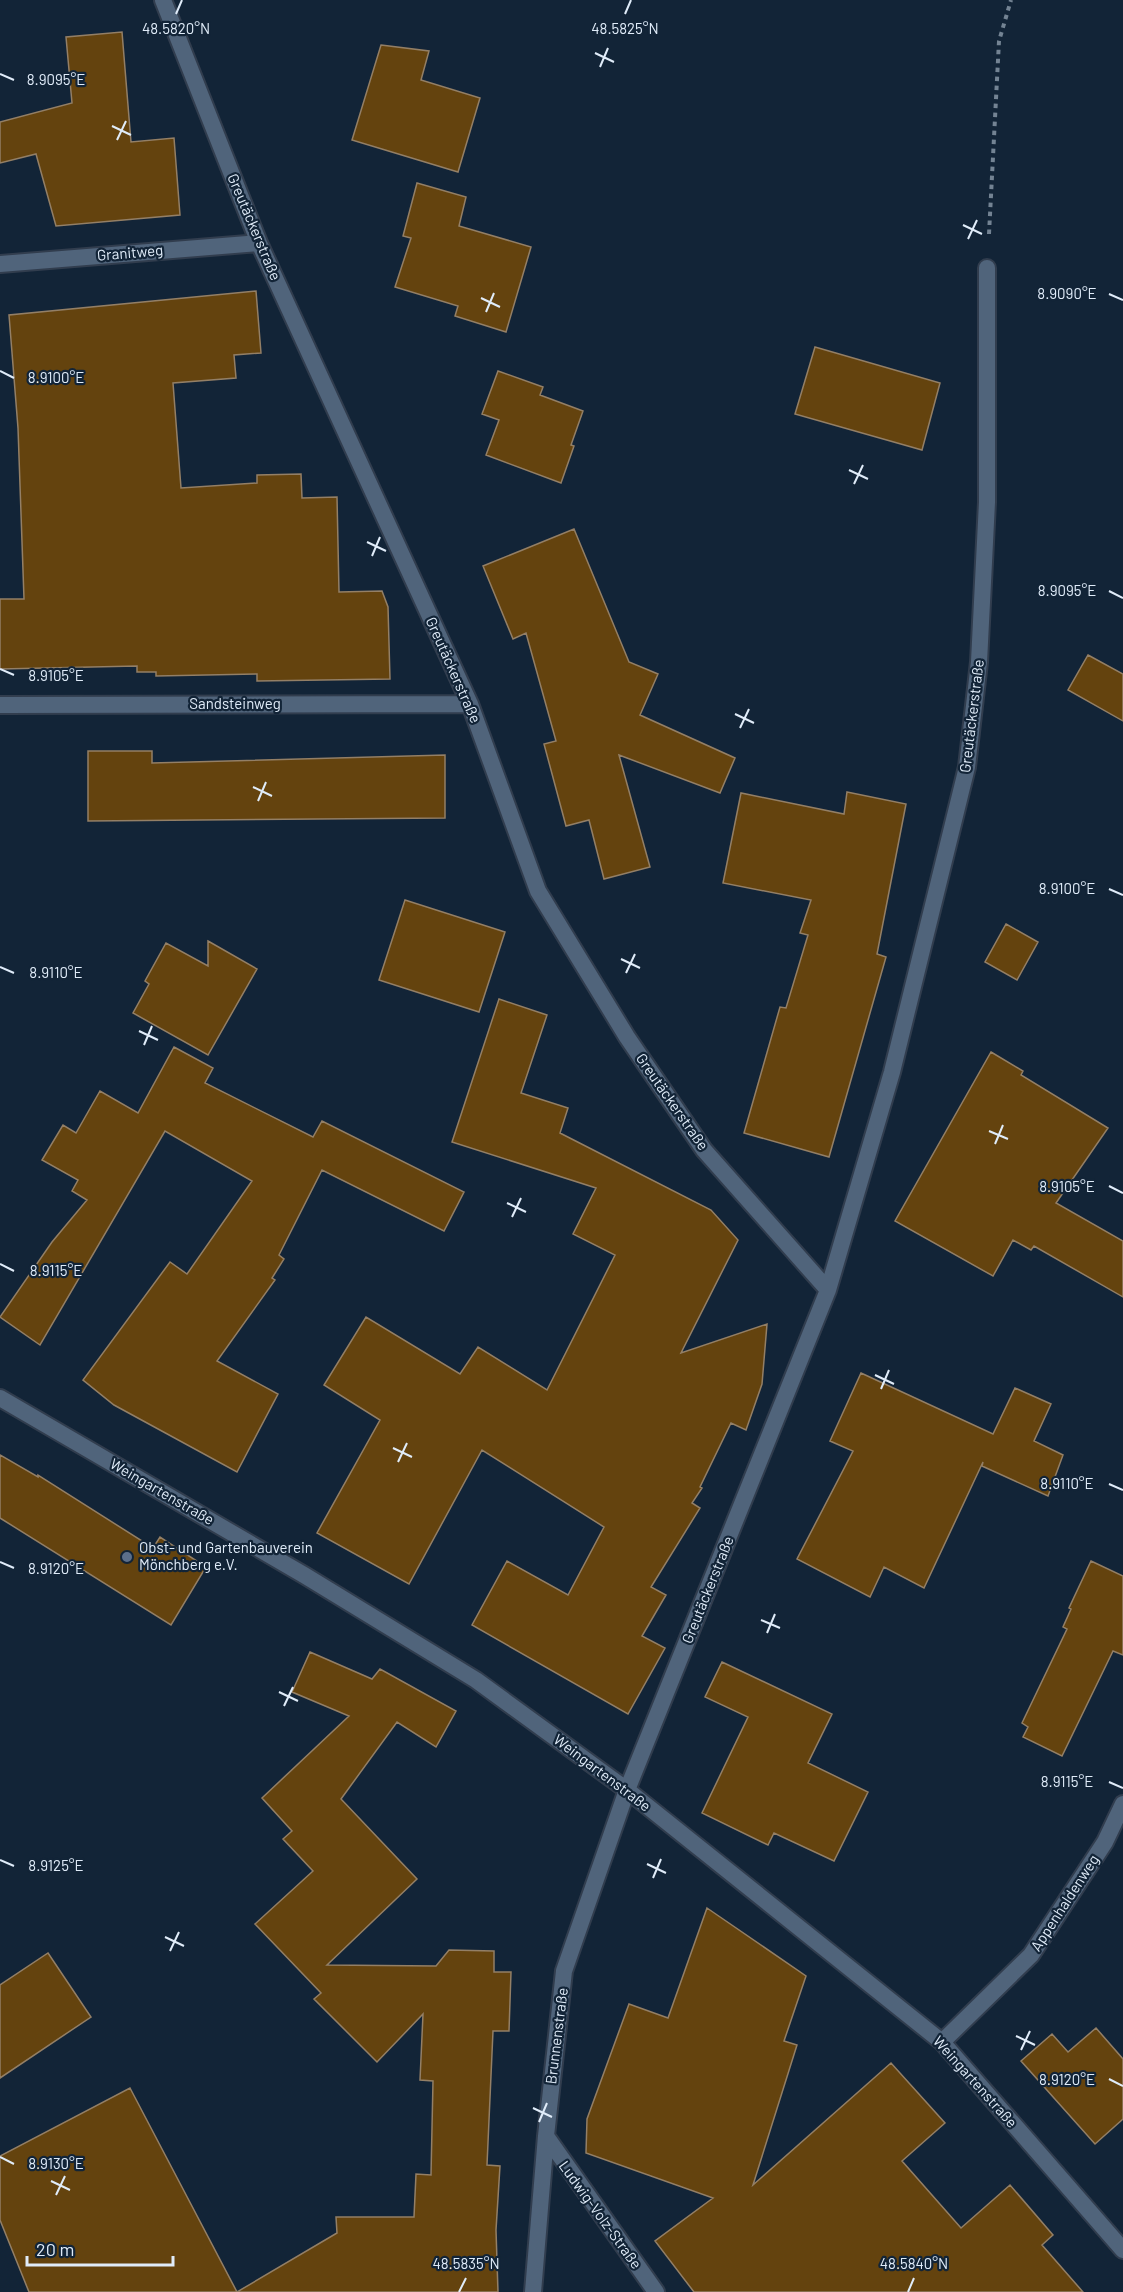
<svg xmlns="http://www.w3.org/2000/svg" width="1123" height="2292" font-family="Barlow,sans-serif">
<rect width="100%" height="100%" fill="#122437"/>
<path fill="#64430e" stroke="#937f66" stroke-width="1.5" d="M 122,32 L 131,142 L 174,138 L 180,215 L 56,226 L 36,154 L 0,163 L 0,122 L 72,103 L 66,37 Z
M 381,45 L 429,51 L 421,80 L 480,98 L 458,172 L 352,140 Z
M 417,183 L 466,197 L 459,226 L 531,247 L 506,332 L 455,316 L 458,306 L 395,287 L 411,238 L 403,236 Z
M 256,291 L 261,353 L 234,355 L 236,378 L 173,383 L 181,488 L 257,483 L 257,475 L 301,474 L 302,498 L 337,497 L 339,592 L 382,591 L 388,607 L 390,679 L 257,681 L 257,674 L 156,676 L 156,672 L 137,672 L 137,666 L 0,669 L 0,599 L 24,599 L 18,428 L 9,315 Z
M 815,347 L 940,383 L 922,450 L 795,414 Z
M 498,371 L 543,387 L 540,395 L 583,411 L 571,445 L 574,446 L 561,483 L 486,455 L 499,420 L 482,414 Z
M 574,529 L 629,662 L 658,674 L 640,715 L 735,758 L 720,793 L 619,755 L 650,867 L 604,879 L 589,820 L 566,826 L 544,744 L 556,741 L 526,633 L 513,639 L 483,566 Z
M 1088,655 L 1123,674 L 1123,721 L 1068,690 Z
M 88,751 L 152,751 L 152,763 L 445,755 L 445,818 L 88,821 Z
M 847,792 L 906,804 L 877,954 L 886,957 L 829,1157 L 744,1133 L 780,1007 L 786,1008 L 808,935 L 800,933 L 811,900 L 723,883 L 741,793 L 844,814 Z
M 405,900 L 505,932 L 479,1012 L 379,980 Z
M 1006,924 L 1038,942 L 1017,980 L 985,962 Z
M 208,941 L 257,969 L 208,1055 L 133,1013 L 149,984 L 145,981 L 166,943 L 208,966 Z
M 499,999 L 547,1015 L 521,1093 L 568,1108 L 560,1133 L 711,1210 L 738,1240 L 681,1353 L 767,1324 L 762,1384 L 746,1430 L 731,1423 L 700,1487 L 702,1488 L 692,1503 L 700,1508 L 651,1587 L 666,1595 L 642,1636 L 665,1648 L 628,1714 L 472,1625 L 507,1561 L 568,1595 L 604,1527 L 482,1450 L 409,1584 L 317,1533 L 380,1420 L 324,1385 L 366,1317 L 460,1374 L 478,1347 L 547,1390 L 615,1255 L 573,1234 L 596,1188 L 452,1142 Z
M 174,1047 L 213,1068 L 205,1083 L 313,1137 L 322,1121 L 464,1192 L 444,1231 L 322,1170 L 279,1255 L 284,1259 L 272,1278 L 275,1280 L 217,1361 L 278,1394 L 237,1472 L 114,1405 L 83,1380 L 170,1262 L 187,1274 L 252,1181 L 165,1131 L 40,1345 L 0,1317 L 52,1242 L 87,1200 L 72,1191 L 78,1180 L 42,1160 L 63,1125 L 76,1133 L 100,1091 L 138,1113 Z
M 991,1052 L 1023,1071 L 1021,1075 L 1108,1128 L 1056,1203 L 1123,1241 L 1123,1297 L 1034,1246 L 1031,1250 L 1013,1240 L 993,1276 L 895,1221 Z
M 861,1373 L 993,1434 L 1015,1388 L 1051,1404 L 1034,1441 L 1063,1455 L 1048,1496 L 982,1466 L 983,1462 L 924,1588 L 884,1567 L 870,1597 L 797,1559 L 853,1451 L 830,1441 Z
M 0,1455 L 38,1477 L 38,1475 L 153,1548 L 160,1537 L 206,1567 L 171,1625 L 0,1518 Z
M 1091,1561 L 1123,1576 L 1123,1655 L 1113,1651 L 1062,1756 L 1023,1737 L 1028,1727 L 1022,1723 L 1067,1629 L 1063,1627 L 1071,1609 L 1069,1608 Z
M 310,1652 L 372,1679 L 380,1669 L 456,1711 L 436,1747 L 397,1722 L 341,1799 L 417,1879 L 327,1965 L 436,1966 L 449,1950 L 494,1951 L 494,1972 L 511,1972 L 509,2031 L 493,2031 L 487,2165 L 500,2166 L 496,2230 L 498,2292 L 237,2292 L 337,2233 L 336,2217 L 414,2217 L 416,2174 L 431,2175 L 433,2081 L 420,2080 L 423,2014 L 377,2062 L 314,1999 L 321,1993 L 255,1924 L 313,1871 L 283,1839 L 292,1831 L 262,1798 L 349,1716 L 292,1692 Z
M 722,1662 L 832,1714 L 808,1763 L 868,1792 L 834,1861 L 774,1833 L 768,1845 L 702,1813 L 748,1717 L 705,1697 Z
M 707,1908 L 806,1976 L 784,2041 L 797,2045 L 753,2185 L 891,2063 L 945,2123 L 902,2161 L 961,2228 L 1010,2185 L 1053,2235 L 1042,2245 L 1083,2292 L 694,2292 L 655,2241 L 713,2198 L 586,2153 L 587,2119 L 629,2004 L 668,2018 Z
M 48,1953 L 91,2017 L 0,2078 L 0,1985 Z
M 1096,2028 L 1123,2059 L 1123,2119 L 1095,2144 L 1021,2061 L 1052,2034 L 1068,2052 Z
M 130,2088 L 237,2292 L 29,2292 L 0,2220 L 0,2156 Z"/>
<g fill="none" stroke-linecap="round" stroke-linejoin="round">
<defs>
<path id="minor" d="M 163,0 L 259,243 L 470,704 L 538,891 L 627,1037 L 704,1150 L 828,1290
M 0,264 L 259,243
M 0,705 L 470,704
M 0,1398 L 304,1575 L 476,1680 L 627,1790 L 942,2042 L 1123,2250
M 942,2042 L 1031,1955 L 1105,1842 L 1123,1804
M 546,2136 L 656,2292
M 533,2292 L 546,2136 L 564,1971 L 627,1790 L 828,1290 L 892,1072 L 967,767 L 979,662 L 987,502 L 987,268"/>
</defs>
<use href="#minor" stroke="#313d4e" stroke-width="20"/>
<path stroke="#738393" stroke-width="4" stroke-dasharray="4.5 4.5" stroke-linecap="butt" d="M 989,234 L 999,41 L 1011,0"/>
<use href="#minor" stroke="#50647b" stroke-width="16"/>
</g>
<path fill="none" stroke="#e0ecf9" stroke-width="2" d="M 176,14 L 182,0M 625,14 L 631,0M 595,53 L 614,62M 600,67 L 608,48M 0,74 L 14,80M 112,126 L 131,135M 117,140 L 126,121M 963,225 L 982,234M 968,239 L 977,220M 1109,294 L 1123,300M 481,298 L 500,307M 486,312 L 494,293M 0,371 L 14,378M 849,470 L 868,479M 854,484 L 863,465M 367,542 L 386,551M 372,556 L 380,537M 1109,591 L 1123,598M 0,669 L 14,675M 735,714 L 754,723M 740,728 L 749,709M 253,787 L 272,796M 258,801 L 266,782M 1109,889 L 1123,895M 621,959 L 640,968M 0,967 L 14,973M 626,973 L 635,954M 139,1031 L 158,1040M 144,1045 L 152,1026M 989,1131 L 1008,1139M 995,1144 L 1003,1125M 1109,1186 L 1123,1193M 507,1203 L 526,1212M 512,1217 L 521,1198M 0,1264 L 14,1271M 875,1375 L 894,1384M 881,1389 L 889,1370M 393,1448 L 412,1457M 398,1462 L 407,1443M 1109,1484 L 1123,1490M 0,1562 L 14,1568M 761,1620 L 780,1628M 767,1633 L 775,1614M 279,1692 L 298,1701M 284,1706 L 293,1687M 1109,1782 L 1123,1788M 0,1860 L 14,1866M 647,1864 L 666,1873M 653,1878 L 661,1859M 165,1937 L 184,1946M 170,1951 L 179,1932M 1016,2036 L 1035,2045M 1021,2050 L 1030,2031M 1109,2079 L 1123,2086M 533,2108 L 552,2117M 539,2122 L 547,2103M 0,2157 L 14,2164M 51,2181 L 70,2190M 56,2195 L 65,2176M 459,2292 L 466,2278M 908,2292 L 914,2278"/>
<circle fill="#5c6f8a" stroke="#122437" stroke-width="2" cx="127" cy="1557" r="6"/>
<g text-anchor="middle" stroke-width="4.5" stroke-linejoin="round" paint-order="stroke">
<g font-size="15" fill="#e0ecf9" stroke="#122437">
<text transform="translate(254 227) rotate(67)" y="5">Greutäckerstraße</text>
<text transform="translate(130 253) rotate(-5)" y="5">Granitweg</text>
<text transform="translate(453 670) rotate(66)" y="5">Greutäckerstraße</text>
<text x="235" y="709">Sandsteinweg</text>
<text transform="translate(972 716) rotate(-83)" y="5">Greutäckerstraße</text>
<text transform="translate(672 1102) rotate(55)" y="5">Greutäckerstraße</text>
<text transform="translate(162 1492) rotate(30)" y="5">Weingartenstraße</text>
<text transform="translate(708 1590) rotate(-68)" y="5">Greutäckerstraße</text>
<text transform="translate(602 1773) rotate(37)" y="5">Weingartenstraße</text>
<text transform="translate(1065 1903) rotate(-57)" y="5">Appenhaldenweg</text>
<text transform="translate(557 2036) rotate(-83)" y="5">Brunnenstraße</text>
<text transform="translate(975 2082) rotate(48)" y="5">Weingartenstraße</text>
<text transform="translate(600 2215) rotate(54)" y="5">Ludwig-Volz-Straße</text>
</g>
<g font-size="15" fill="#e0ecf9" stroke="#122437" text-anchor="start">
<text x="139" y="1553">Obst- und Gartenbauverein<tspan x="139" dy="17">Mönchberg e.V.</tspan></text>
</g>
</g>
<g font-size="15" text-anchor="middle" fill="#e0ecf9" stroke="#122437" stroke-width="4.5" stroke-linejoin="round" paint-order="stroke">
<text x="176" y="34">48.5820°N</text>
<text x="625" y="34">48.5825°N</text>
<text x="56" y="85">8.9095°E</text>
<text x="1067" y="299">8.9090°E</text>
<text x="56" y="383">8.9100°E</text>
<text x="1067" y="596">8.9095°E</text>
<text x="56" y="681">8.9105°E</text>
<text x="1067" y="894">8.9100°E</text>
<text x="56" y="978">8.9110°E</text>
<text x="1067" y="1192">8.9105°E</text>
<text x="56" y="1276">8.9115°E</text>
<text x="1067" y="1489">8.9110°E</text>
<text x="56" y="1574">8.9120°E</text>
<text x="1067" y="1787">8.9115°E</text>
<text x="56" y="1871">8.9125°E</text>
<text x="1067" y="2085">8.9120°E</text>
<text x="56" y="2169">8.9130°E</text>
<text x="466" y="2269">48.5835°N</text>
<text x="914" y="2269">48.5840°N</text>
</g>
<path d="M27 2256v9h146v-9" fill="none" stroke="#e0ecf9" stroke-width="3"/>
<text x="36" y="2256" font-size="18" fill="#e0ecf9" stroke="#122437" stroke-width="4.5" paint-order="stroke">20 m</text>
</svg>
